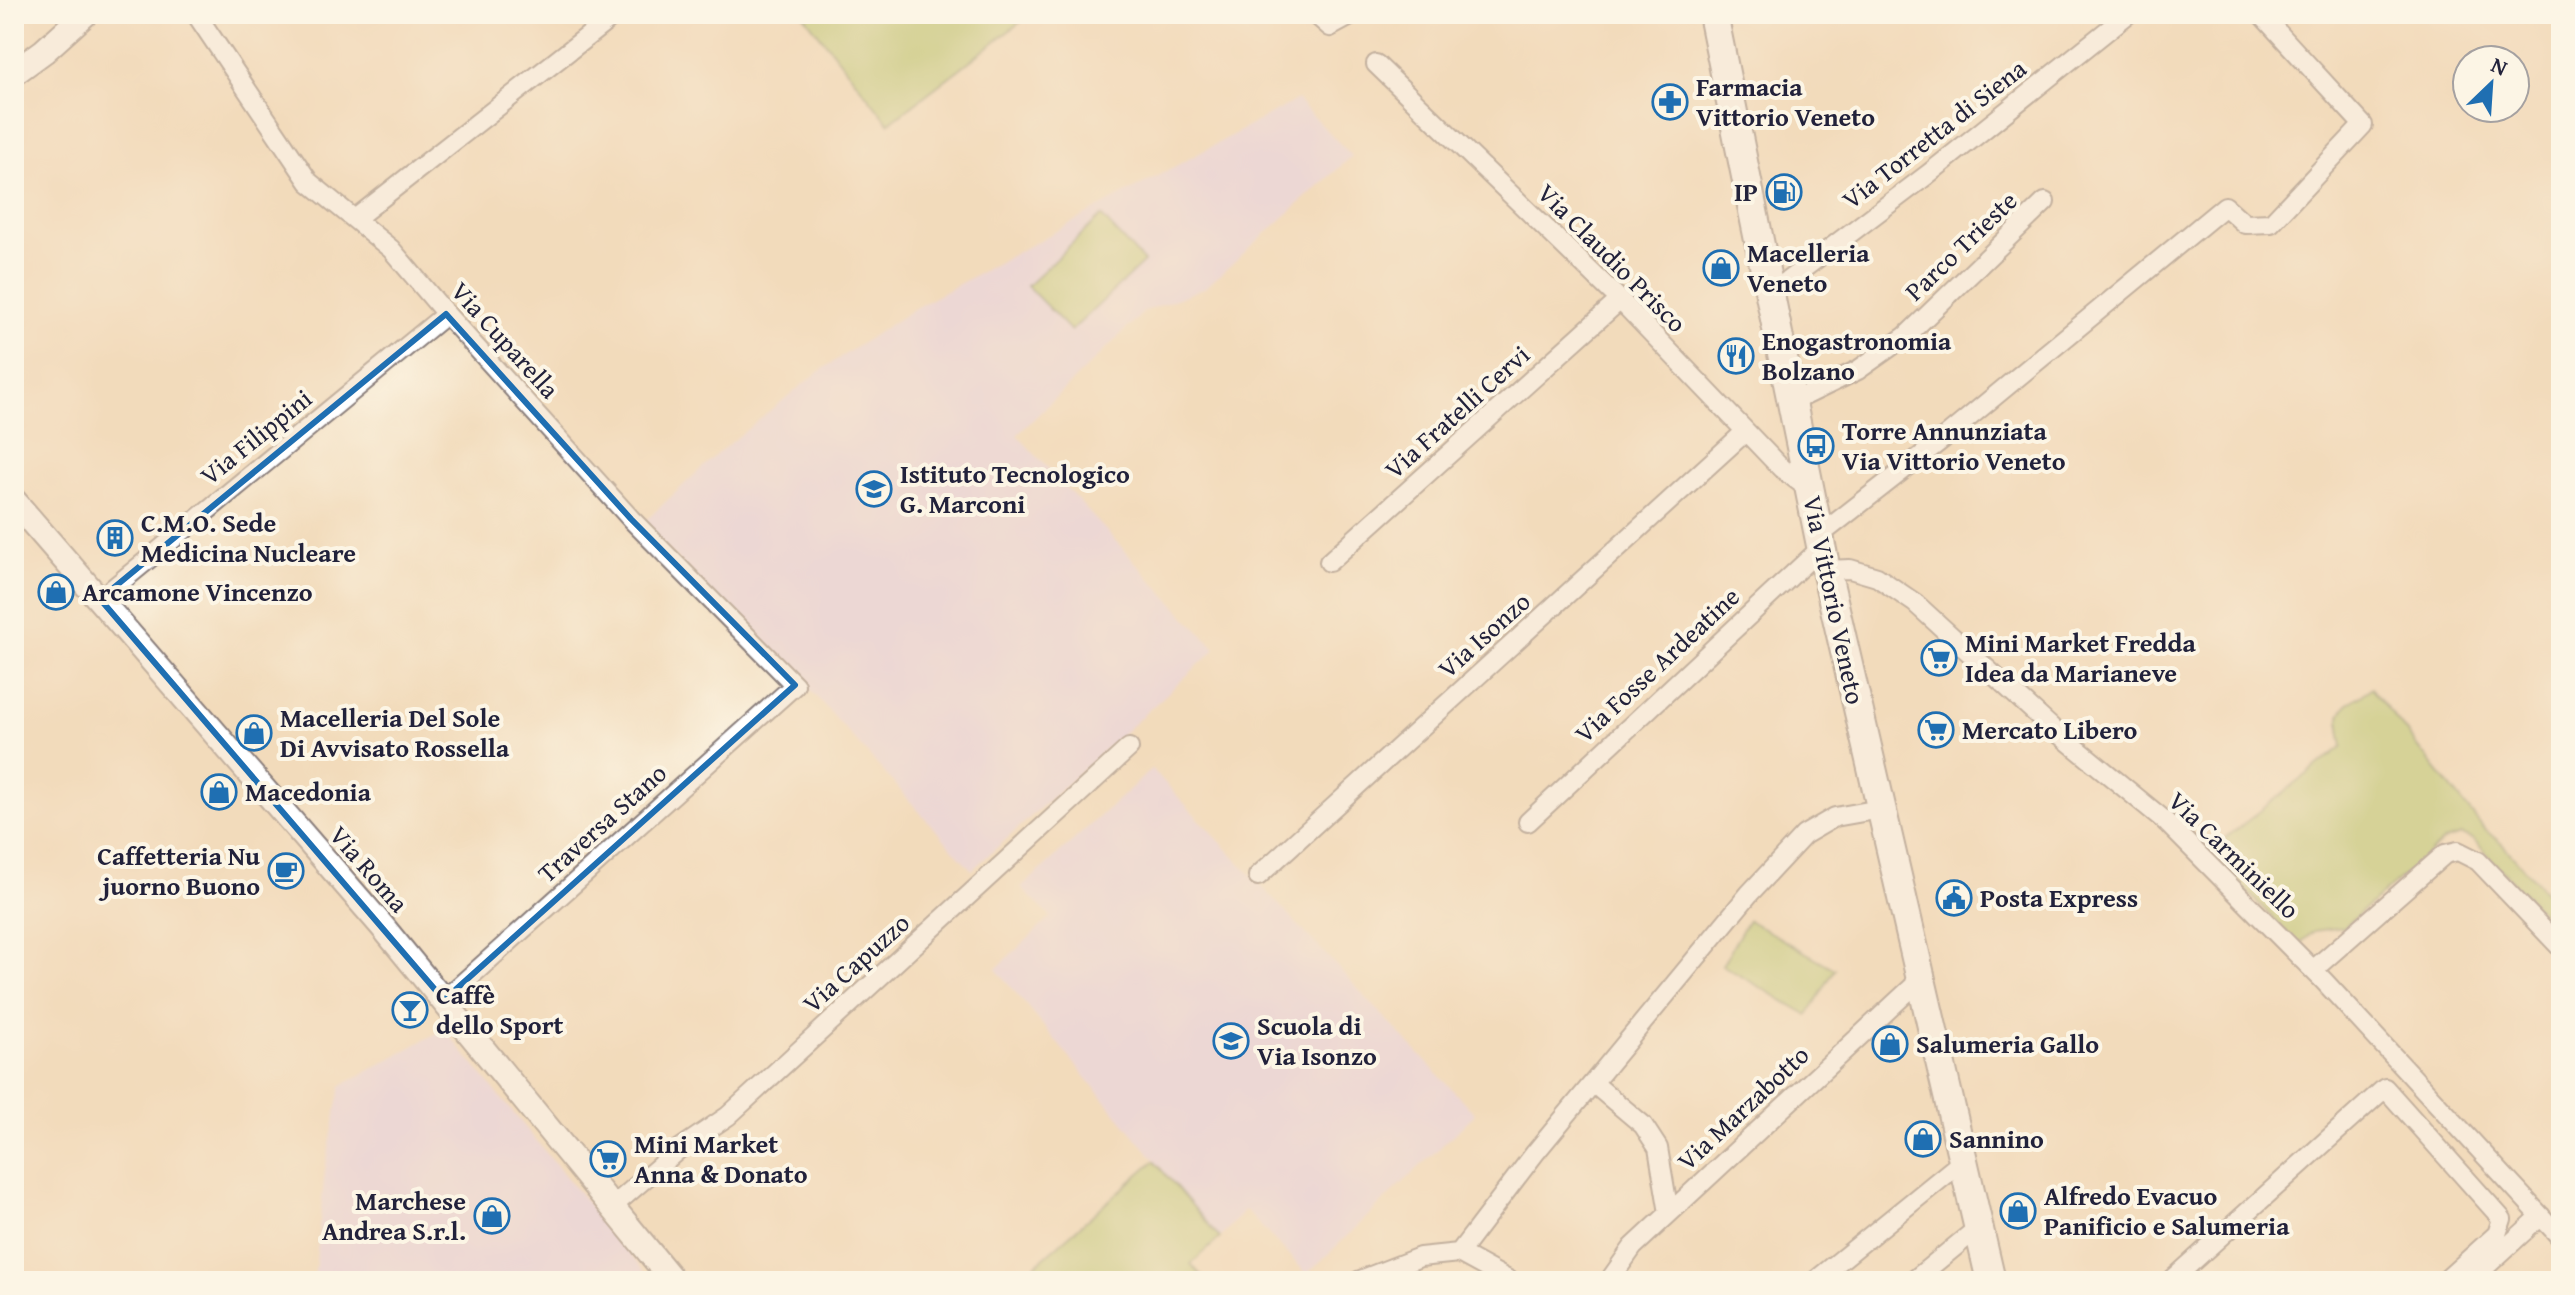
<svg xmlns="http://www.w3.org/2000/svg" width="2575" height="1295" font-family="'Gentium Book Plus',serif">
<rect width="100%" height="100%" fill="#fcf5e5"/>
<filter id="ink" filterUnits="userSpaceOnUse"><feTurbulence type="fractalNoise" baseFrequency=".0125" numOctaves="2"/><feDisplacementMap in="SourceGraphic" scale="16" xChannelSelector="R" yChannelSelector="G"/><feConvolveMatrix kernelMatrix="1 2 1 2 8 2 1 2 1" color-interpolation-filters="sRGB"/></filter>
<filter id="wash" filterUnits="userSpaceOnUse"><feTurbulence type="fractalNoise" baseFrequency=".006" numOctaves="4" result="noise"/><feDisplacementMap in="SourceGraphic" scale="32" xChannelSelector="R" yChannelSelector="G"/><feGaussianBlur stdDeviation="1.8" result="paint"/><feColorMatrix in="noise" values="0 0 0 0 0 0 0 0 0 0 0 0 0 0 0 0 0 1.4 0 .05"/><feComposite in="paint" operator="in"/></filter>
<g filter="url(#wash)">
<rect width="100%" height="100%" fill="#f2dbbb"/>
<path fill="#e5d3f1" d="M 1297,100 L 1352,156 L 1206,287 L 1145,311 L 1017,435 L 1216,649 L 972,870 L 811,691 L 642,524 L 717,454 L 817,373 L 915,308 Z
M 1152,769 L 1475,1114 L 1307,1274 L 1245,1210 L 1220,1238 L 996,969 L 1051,917 L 1021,888 Z
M 444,1029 L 652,1281 L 314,1281 L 325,1171 L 341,1086 Z"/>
<path fill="#b3c86c" stroke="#6a7554" stroke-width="2" d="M 803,14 L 1031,14 L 889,123 Z
M 1101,216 L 1144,262 L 1071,331 L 1027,286 Z
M 2371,688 L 2484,829 L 2502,844 L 2561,909 L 2561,934 L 2474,840 L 2461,835 L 2445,840 L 2344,927 L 2314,931 L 2298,945 L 2209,851 L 2343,746 C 2335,707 2340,710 2371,688 Z
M 1748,920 L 1835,969 L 1808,1015 L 1722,965 Z
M 1154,1161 L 1220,1238 L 1191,1264 L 1206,1281 L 1017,1281 Z"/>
</g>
<g filter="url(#ink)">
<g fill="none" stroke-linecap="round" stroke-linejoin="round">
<defs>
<path id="street" d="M 196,14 L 309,182 L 391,249 L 446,314 L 631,519 L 795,685 L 444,1000
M 1315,14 L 1330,27 L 1354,14
M 1376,64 L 1620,300 L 1781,468 L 1810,490
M 356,218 L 616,14
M 1770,294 L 1927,175 L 2128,14
M 1792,402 L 1858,370 L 1906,336 L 2045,202
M 1820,535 L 1944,438 L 2225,206 L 2245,224 L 2271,223 L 2363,125 L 2261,14
M 1329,562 L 1620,300
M 1826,570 L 1850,569 L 1877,577 L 1915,603 L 2053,729 L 2164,820 L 2324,981 L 2561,1238
M 100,599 L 446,314
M 1528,822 L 1822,547
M 1258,876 L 1745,432
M 2313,970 L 2445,854 L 2458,851 L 2478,861 L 2561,948
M 1593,1083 L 1643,1125 L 1658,1148 L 1669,1213
M 612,1207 L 678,1150 L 728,1116 L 1129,748
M 1459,1253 L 1510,1281
M 1358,1281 L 1420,1257 L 1459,1253 L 1535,1153 L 1749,894 L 1804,835 L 1835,817 L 1880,809
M 1609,1281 L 1633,1247 L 1920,980
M 1815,1281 L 1965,1159
M 1913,1281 L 1979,1227
M 2171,1281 L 2385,1088 L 2502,1219 L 2497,1234 L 2445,1281
M 2470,1281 L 2541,1216"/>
<path id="secondary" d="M 14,73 L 44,51 L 85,14
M 14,501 L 382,926 L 673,1281"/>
<path id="primary" d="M 1713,14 L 1826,570 L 1991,1281"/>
</defs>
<use href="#street" stroke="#8a7e7b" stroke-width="22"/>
<use href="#secondary" stroke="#8a7e7b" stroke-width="28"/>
<use href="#primary" stroke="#8a7e7b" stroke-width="32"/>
<use href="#street" stroke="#fff" stroke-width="18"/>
<use href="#secondary" stroke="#fff" stroke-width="24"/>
<use href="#primary" stroke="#fff" stroke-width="28"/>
</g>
</g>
<path d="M0 0H2575V1295H0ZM 446,314 L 631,519 L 795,685 L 444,1000 L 100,599 Z" fill="#f2dbbb" fill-opacity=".55" fill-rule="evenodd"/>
<path fill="none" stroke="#1f6fb2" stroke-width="6" stroke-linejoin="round" d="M 446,314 L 631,519 L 795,685 L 444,1000 L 100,599 Z"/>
<defs>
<symbol id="pharmacy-ring" viewBox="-11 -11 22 22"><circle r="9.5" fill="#fcf5e5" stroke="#1f6fb2" stroke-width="1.5"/><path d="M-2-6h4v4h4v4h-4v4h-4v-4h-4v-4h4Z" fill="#1f6fb2"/></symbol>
<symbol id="fuel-ring" viewBox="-11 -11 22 22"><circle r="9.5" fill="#fcf5e5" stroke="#1f6fb2" stroke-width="1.5"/><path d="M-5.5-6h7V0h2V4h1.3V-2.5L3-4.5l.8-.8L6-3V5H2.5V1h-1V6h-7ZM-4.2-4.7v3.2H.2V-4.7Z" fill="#1f6fb2"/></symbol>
<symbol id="shop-ring" viewBox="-11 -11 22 22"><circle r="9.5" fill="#fcf5e5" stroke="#1f6fb2" stroke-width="1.5"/><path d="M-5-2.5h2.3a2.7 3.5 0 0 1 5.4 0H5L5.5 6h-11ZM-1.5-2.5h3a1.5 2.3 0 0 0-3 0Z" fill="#1f6fb2"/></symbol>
<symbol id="restaurant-ring" viewBox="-11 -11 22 22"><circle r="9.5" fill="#fcf5e5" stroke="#1f6fb2" stroke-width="1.5"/><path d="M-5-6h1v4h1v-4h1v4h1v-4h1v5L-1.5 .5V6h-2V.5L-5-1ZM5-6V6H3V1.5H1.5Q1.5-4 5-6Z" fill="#1f6fb2"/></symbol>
<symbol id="bus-ring" viewBox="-11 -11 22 22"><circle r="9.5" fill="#fcf5e5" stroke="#1f6fb2" stroke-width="1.5"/><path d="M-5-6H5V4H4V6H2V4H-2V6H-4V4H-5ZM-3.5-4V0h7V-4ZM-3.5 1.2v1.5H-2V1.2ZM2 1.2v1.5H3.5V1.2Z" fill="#1f6fb2"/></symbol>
<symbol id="school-ring" viewBox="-11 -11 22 22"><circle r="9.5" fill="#fcf5e5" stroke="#1f6fb2" stroke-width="1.5"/><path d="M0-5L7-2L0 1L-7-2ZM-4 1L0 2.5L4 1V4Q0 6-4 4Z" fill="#1f6fb2"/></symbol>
<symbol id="building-ring" viewBox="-11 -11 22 22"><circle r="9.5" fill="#fcf5e5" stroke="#1f6fb2" stroke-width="1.5"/><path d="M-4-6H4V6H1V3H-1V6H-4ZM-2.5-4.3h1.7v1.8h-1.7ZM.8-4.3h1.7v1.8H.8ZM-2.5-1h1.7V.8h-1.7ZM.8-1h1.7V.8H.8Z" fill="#1f6fb2"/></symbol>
<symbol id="supermarket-ring" viewBox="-11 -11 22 22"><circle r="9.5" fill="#fcf5e5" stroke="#1f6fb2" stroke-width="1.5"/><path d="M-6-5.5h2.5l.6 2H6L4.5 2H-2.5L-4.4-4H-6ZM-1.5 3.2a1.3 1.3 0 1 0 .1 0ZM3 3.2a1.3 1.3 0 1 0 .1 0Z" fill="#1f6fb2"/></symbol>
<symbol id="cafe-ring" viewBox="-11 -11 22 22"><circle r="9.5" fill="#fcf5e5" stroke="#1f6fb2" stroke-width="1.5"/><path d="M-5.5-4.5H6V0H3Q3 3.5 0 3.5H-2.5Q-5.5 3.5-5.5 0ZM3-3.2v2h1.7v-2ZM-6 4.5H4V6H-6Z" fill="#1f6fb2"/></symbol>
<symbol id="civic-ring" viewBox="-11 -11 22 22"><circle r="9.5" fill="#fcf5e5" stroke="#1f6fb2" stroke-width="1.5"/><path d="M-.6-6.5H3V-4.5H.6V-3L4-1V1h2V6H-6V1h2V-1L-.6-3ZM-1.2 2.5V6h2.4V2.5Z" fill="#1f6fb2"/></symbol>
<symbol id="bar-ring" viewBox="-11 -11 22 22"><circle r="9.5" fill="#fcf5e5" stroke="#1f6fb2" stroke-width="1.5"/><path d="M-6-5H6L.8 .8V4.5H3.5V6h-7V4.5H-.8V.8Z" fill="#1f6fb2"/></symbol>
</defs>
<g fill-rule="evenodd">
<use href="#pharmacy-ring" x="1650" y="82" width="40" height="40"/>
<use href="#fuel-ring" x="1764" y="172" width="40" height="40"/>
<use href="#shop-ring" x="1701" y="248" width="40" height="40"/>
<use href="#restaurant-ring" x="1716" y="336" width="40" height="40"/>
<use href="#bus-ring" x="1796" y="426" width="40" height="40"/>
<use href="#school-ring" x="854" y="469" width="40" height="40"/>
<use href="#building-ring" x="95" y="518" width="40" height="40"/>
<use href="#shop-ring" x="36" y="572" width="40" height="40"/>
<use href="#supermarket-ring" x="1919" y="638" width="40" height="40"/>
<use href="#supermarket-ring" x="1916" y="710" width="40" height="40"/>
<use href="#shop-ring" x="234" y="713" width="40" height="40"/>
<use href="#shop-ring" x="199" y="772" width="40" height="40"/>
<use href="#cafe-ring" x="266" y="851" width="40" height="40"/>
<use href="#civic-ring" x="1934" y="878" width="40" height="40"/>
<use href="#bar-ring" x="390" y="990" width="40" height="40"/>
<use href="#school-ring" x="1211" y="1021" width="40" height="40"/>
<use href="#shop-ring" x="1870" y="1024" width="40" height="40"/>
<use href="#shop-ring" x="1903" y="1119" width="40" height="40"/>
<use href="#supermarket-ring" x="588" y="1139" width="40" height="40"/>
<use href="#shop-ring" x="1998" y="1191" width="40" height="40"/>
<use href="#shop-ring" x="472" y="1196" width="40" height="40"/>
</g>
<g text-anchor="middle" stroke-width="8" stroke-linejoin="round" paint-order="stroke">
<g font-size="26" font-weight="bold" fill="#22223b" stroke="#fcf5e5" text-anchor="start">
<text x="1696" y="96">Farmacia<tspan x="1696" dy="30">Vittorio Veneto</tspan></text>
<text x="1758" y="201" text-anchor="end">IP</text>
<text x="1747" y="262">Macelleria<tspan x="1747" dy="30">Veneto</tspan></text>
<text x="1762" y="350">Enogastronomia<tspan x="1762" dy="30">Bolzano</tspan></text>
<text x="1842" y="440">Torre Annunziata<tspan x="1842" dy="30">Via Vittorio Veneto</tspan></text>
<text x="900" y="483">Istituto Tecnologico<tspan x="900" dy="30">G. Marconi</tspan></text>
<text x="141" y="532">C.M.O. Sede<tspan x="141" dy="30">Medicina Nucleare</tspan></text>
<text x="82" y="601">Arcamone Vincenzo</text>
<text x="1965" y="652">Mini Market Fredda<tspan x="1965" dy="30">Idea da Marianeve</tspan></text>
<text x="280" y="727">Macelleria Del Sole<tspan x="280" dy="30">Di Avvisato Rossella</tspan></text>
<text x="1962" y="739">Mercato Libero</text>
<text x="245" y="801">Macedonia</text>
<text x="260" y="865" text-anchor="end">Caffetteria Nu<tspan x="260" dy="30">juorno Buono</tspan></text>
<text x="1980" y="907">Posta Express</text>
<text x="436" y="1004">Caffè<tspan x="436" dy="30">dello Sport</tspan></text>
<text x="1257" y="1035">Scuola di<tspan x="1257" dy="30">Via Isonzo</tspan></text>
<text x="1916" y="1053">Salumeria Gallo</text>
<text x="1949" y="1148">Sannino</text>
<text x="634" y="1153">Mini Market<tspan x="634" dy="30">Anna &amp; Donato</tspan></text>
<text x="2044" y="1205">Alfredo Evacuo<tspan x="2044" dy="30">Panificio e Salumeria</tspan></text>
<text x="466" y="1210" text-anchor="end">Marchese<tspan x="466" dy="30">Andrea S.r.l.</tspan></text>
</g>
<g font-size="26" fill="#22223b" stroke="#fcf5e5">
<text transform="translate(1934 134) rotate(-38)" y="9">Via Torretta di Siena</text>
<text transform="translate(1961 246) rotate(-44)" y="9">Parco Trieste</text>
<text transform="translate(1612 258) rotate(45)" y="9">Via Claudio Prisco</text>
<text transform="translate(505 340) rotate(48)" y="9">Via Cuparella</text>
<text transform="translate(1457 412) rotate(-42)" y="9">Via Fratelli Cervi</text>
<text transform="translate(256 437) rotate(-39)" y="9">Via Filippini</text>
<text transform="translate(1834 600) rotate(78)" y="9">Via Vittorio Veneto</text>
<text transform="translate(1484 635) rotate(-42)" y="9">Via Isonzo</text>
<text transform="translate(1657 665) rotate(-43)" y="9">Via Fosse Ardeatine</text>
<text transform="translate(602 823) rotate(-42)" y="9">Traversa Stano</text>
<text transform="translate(2234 855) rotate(44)" y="9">Via Carminiello</text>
<text transform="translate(369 869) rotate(49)" y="9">Via Roma</text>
<text transform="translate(856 963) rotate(-42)" y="9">Via Capuzzo</text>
<text transform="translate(1743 1108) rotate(-43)" y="9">Via Marzabotto</text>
</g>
</g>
<rect width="2575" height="1295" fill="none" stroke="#fcf5e5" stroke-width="48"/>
<g transform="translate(2491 84) rotate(25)"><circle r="38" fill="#fcf5e5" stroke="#a5a1a1" stroke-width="2"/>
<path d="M0-6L14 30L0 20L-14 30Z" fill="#1f6fb2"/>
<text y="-12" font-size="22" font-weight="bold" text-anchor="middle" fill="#22223b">N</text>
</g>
</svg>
